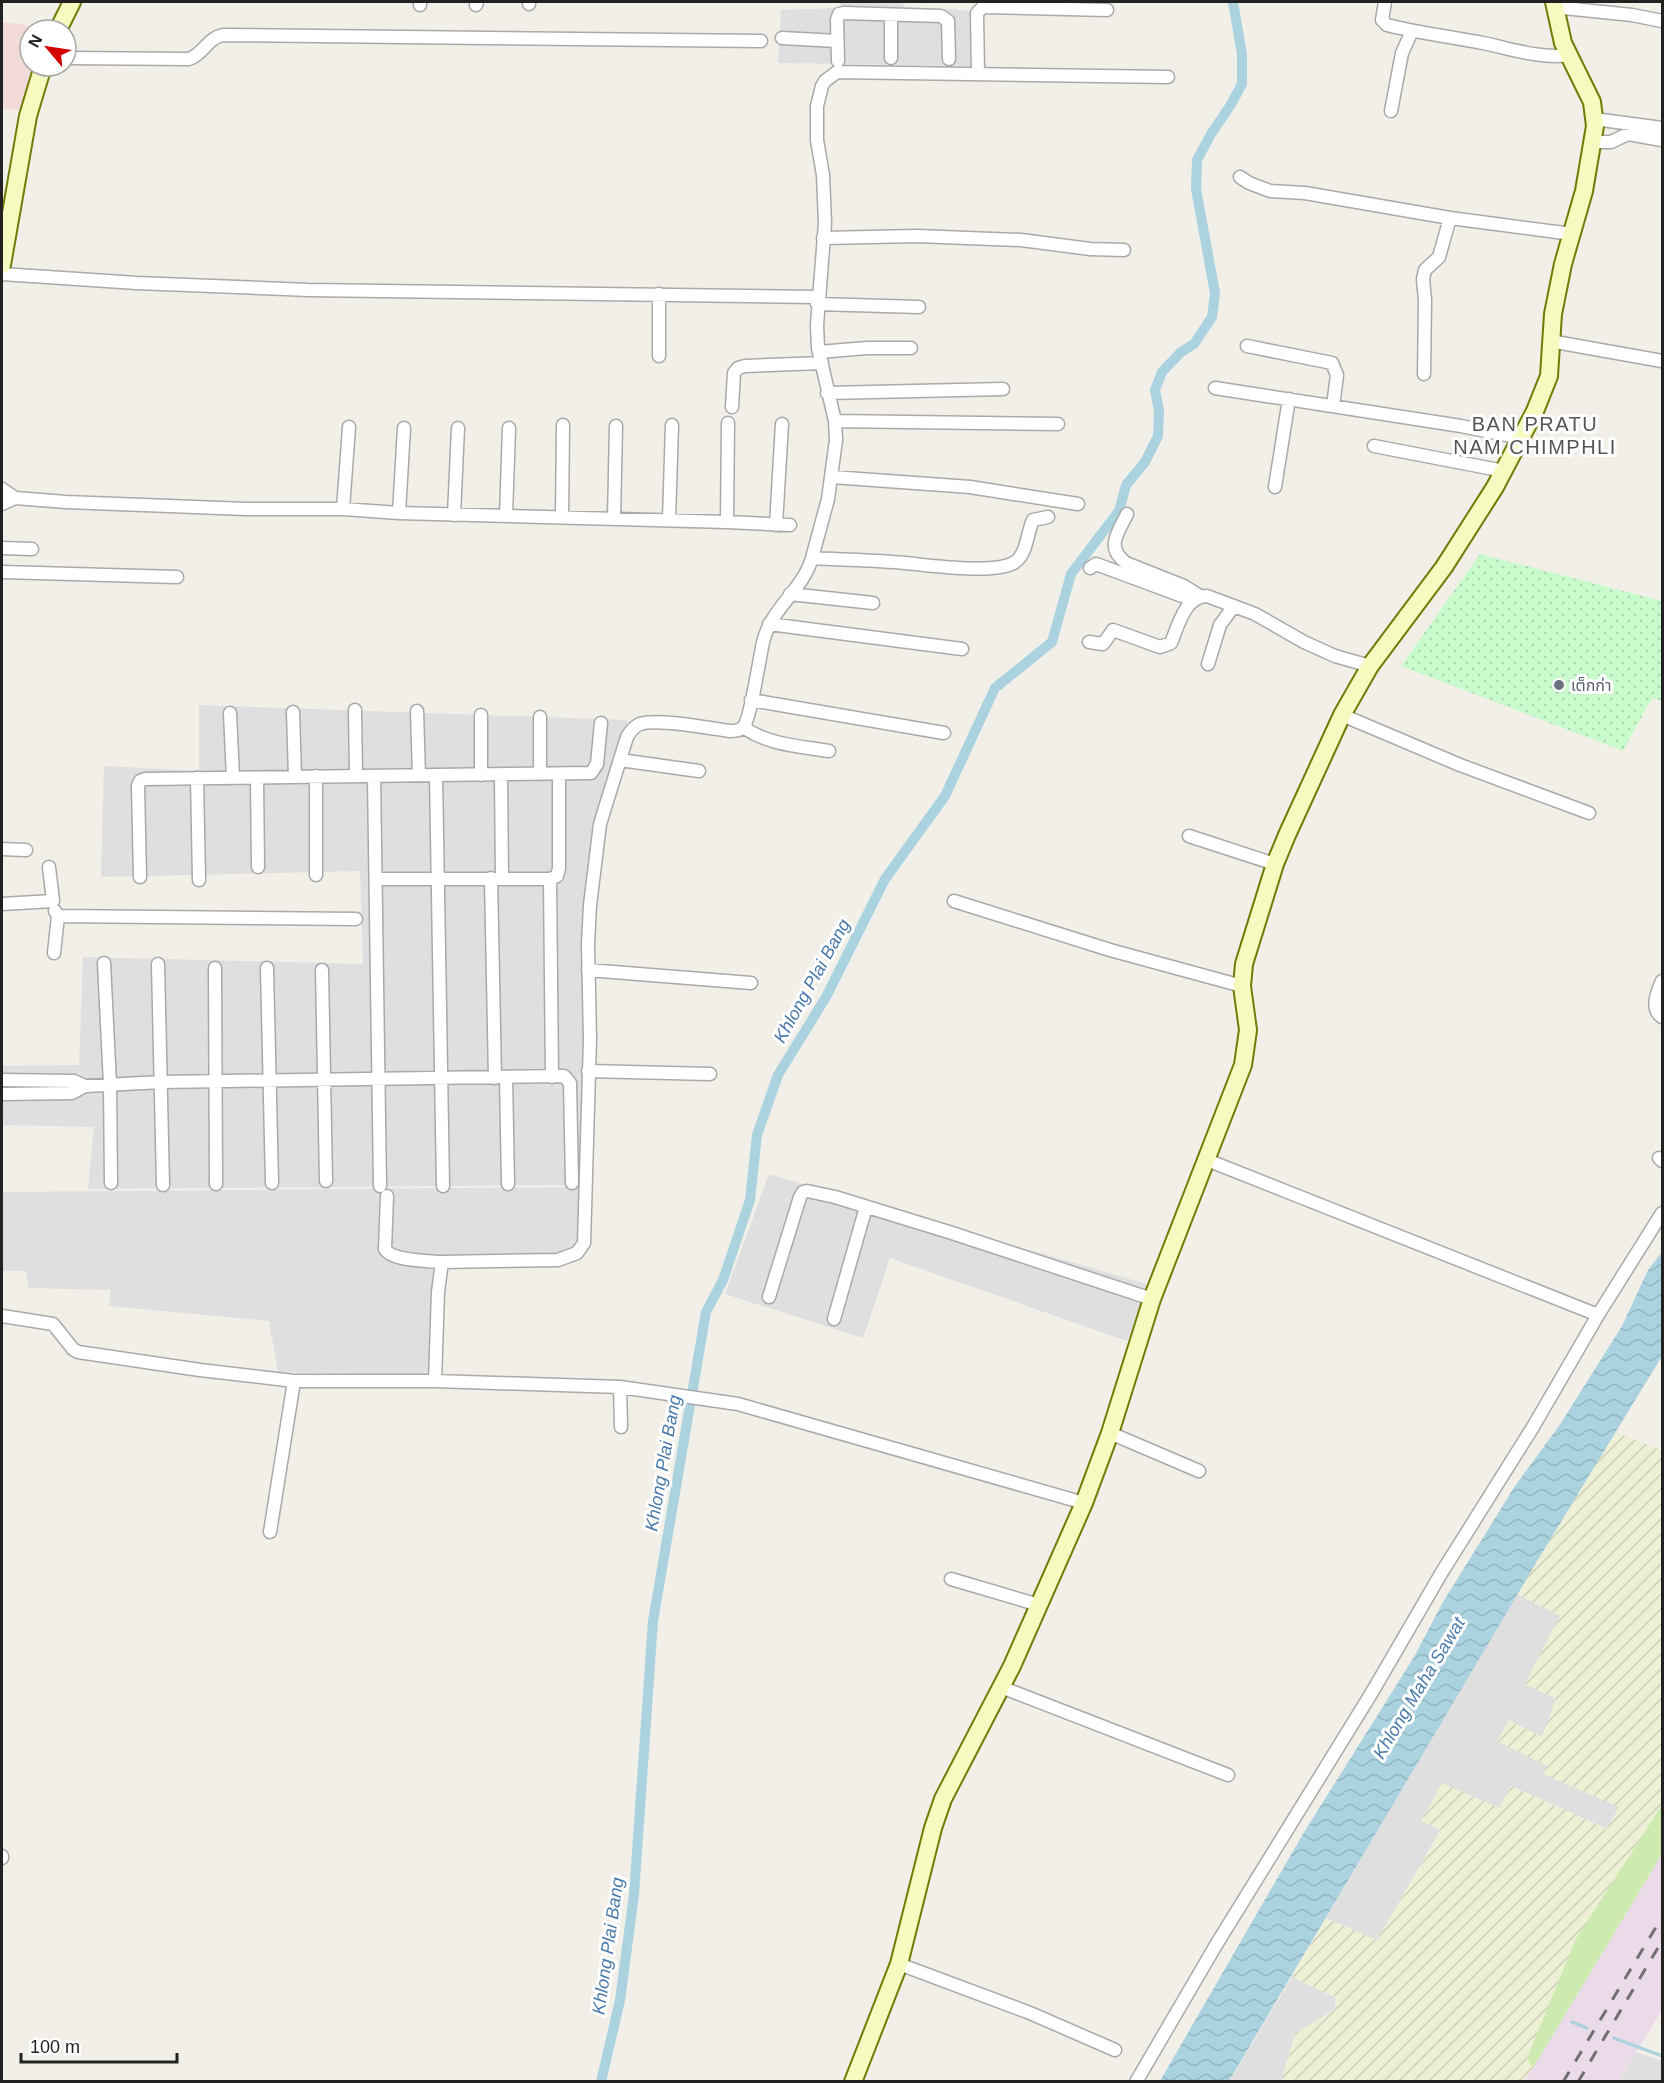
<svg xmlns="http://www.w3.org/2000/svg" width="1664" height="2083" font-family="Helvetica,'Noto Sans Thai',sans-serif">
<defs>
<pattern id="farmland-furrows" width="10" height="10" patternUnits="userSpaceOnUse" patternTransform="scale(1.5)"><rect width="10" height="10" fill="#eef0d5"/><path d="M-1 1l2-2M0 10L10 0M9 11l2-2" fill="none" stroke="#ccceb7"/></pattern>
<pattern id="park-dots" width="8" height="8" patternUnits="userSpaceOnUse" patternTransform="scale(1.5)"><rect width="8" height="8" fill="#c8facc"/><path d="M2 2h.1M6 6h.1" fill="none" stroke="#acd6af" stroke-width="1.8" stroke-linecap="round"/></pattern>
<pattern id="water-waves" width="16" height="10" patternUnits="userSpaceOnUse" patternTransform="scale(1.5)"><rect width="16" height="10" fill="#aad3df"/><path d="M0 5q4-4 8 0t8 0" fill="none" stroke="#92b5bf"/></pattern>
</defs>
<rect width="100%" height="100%" fill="#f2efe9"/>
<path fill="#e0dfdf" d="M 841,2 L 903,2 L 904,7 L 978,11 L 975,66 L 778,63 L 781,10 L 840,8 Z
M 199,705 L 627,720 L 627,726 L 593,839 L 581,1185 L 88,1189 L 94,1127 L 2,1125 L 2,1066 L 79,1065 L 83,957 L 363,964 L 360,871 L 101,877 L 104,766 L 199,771 Z
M 769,1174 L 1150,1285 L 1127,1341 L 890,1258 L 863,1338 L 725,1294 Z
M 581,1187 L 578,1242 L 564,1254 L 450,1257 L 433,1270 L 431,1368 L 422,1376 L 278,1372 L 269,1321 L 109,1306 L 111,1290 L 29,1288 L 26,1271 L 2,1271 L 2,1192 Z
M 1517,1594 L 1560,1616 L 1525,1684 L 1557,1699 L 1542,1738 L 1548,1766 L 1544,1774 L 1620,1806 L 1607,1829 L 1511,1786 L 1499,1808 L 1441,1829 L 1377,1940 L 1326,1918 Z
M 1292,1977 L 1335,1997 L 1336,2009 L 1295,2034 L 1281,2081 L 1229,2082 Z
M 1636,2052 L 1662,2061 L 1662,2081 L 1618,2082 Z"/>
<path fill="#f2dad9" d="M 2,22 L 32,26 L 39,30 L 30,30 L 30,66 L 37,66 L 23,110 L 2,109 Z"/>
<path fill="#ebdbe8" d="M 1662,1854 L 1662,2010 L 1618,2081 L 1524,2082 Z"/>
<path fill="url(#farmland-furrows)" d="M 1616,1432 L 1662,1450 L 1662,1805 L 1627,1860 L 1527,2058 L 1533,2068 L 1524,2081 L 1281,2082 L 1295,2034 L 1336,2009 L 1335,1997 L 1292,1977 L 1326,1918 L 1377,1940 L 1441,1830 L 1421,1821 L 1442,1783 L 1499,1808 L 1511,1786 L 1607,1829 L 1619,1807 L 1543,1774 L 1547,1766 L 1497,1741 L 1509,1720 L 1542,1737 L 1556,1699 L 1525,1684 L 1560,1616 L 1517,1594 Z"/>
<path fill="url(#park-dots)" d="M 1480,554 L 1662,601 L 1662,701 L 1652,698 L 1623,751 L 1401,666 Z"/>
<path fill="#cdebb0" d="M 1662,1805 L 1662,1854 L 1533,2068 L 1527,2058 L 1576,1939 Z"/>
<path fill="url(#water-waves)" d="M 1662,1252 L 1662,1356 L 1542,1553 L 1229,2081 L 1160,2081 L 1303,1834 L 1414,1657 L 1443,1602 L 1515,1486 L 1561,1423 L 1622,1326 L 1648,1270 Z"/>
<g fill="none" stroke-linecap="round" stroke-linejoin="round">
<path stroke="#aad3df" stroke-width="3" d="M 1572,2022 L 1587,2028
M 1614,2038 L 1662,2056"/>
<path stroke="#aad3df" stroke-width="10" d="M 601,2082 L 620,2000 L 634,1895 L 653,1621 L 706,1312 L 723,1280 L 750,1200 L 757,1135 L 778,1075 L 826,997 L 885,879 L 945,796 L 995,688 L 1052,642 L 1071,574 L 1119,511 L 1126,485 L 1145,462 L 1158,436 L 1159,411 L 1155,390 L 1162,372 L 1181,352 L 1194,344 L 1212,317 L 1215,293 L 1196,189 L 1197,160 L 1211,134 L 1230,106 L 1242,84 L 1242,54 L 1233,2"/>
<defs>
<path id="street" d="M 1385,2 L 1382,20 L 1387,25 C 1419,33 1451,37 1483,43 C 1512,49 1540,59 1570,55
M 529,4 L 529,2
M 420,5 L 420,2
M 476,5 L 477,2
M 1554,7 L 1632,15 L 1662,21
M 782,38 L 837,41
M 66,58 L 189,59 C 204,54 207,38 223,35 L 761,41
M 891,58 L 891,15
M 838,61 L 837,20 L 839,14 L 844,13 L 941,16 L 948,21 L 949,59
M 978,74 L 977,13 L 983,7 L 1107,10
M 1391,111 L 1402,53 L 1412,31
M 1594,119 L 1662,128
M 1592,142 L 1611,142 L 1628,134 L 1662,140
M 1240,177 L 1249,183 L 1270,191 L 1305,193 L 1450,218 L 1572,234
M 823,238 L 917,236 L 1021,240 L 1090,249 L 1124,250
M 2,274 L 137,283 L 309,290 L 817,297
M 817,304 L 919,307
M 1550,341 L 1662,361
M 1247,346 L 1332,363 L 1337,375 L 1333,406
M 819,352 L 867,348 L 911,348
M 659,356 L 659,294
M 1424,374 L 1425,300 L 1423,279 L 1425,270 L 1439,257 L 1450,218
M 1215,388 L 1461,426 L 1521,438
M 827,393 L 1003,389
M 732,407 L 734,373 L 738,368 L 745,366 L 822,363
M 835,421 L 1058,424
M 1374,446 L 1504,471
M 832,477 L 970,487 L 1078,504
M 1275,487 L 1289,399
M 2,489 L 15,498
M 2,504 L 15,498 L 66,502 L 246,509 L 343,509 L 399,513 L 727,522 L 790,525
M 343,509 L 349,427
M 399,513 L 404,428
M 1127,514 C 1118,533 1105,547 1126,563 L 1184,586 L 1200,596
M 454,515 L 458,428
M 506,516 L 509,428
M 562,517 L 563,425
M 614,519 L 616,426
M 669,520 L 672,425
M 727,522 L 728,423
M 776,525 L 782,424
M 2,548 L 32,549
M 812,558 L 828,499 L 836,440 L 835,421 L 818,348 L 817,325 L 825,223 L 823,175 L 817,140 L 817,106 L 822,86 L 825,81 L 837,72 L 1168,77
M 1090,568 L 1096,564 L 1193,600
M 2,572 L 177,577
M 790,594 L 873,603
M 769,624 L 962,649
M 1089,642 L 1103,644 L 1113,630 L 1160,647 L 1171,643 C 1178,626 1185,596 1207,596 L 1255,614 L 1304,642 L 1335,656 L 1370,666
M 1208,664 L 1220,625 L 1234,606
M 751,700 L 944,733
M 355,710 L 356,776
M 417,711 L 419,775
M 293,712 L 295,777
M 230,713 L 233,778
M 1342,715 L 1460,765 L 1589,813
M 743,727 C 768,745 799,746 829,751
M 620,760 L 699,771
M 540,774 L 540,717
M 436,775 L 443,1186
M 481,775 L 481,715
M 501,775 L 502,878
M 374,776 L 380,1186
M 197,778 L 199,880
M 257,778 L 258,867
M 1189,836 L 1275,864
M 2,849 L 26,850
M 316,875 L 316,776
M 140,877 L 138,786 L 140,781 L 145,779 L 591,773 L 597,764 L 601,723
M 491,878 L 495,1078
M 376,879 L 550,879 L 557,876 L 559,868 L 559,774
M 550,879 L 552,1077
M 954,901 L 1110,950 L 1242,986
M 2,904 L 53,901 L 49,867
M 58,916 L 356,919
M 54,953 L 58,916 L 55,911
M 104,963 L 110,1084 L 111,1183
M 158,964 L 163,1185
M 215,968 L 216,1184
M 267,968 L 272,1183
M 322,970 L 326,1181
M 588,970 L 751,983
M 1662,981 C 1657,992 1650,1009 1662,1017
M 588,1071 L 710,1074
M 506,1077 L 508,1184
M 2,1080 L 74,1081 L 85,1086
M 2,1094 L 72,1093 L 85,1086 L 162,1082 L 564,1076 L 570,1083 L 572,1183
M 1659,1158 L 1662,1161
M 1207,1160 L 1598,1315
M 387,1196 L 385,1249 C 392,1261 427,1261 442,1262
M 769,1297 L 800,1197 L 803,1192 L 807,1191 L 835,1197 L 952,1233 L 1152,1299
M 2,1316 L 53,1324 L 73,1349 L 78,1352 L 200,1370 L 294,1381 L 435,1381 L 620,1387 L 738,1404 L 1084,1503
M 834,1319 L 866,1207
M 435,1381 L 438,1292 L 442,1262 L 558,1260 L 577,1253 L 584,1243 L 590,1039 L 588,944 L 590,905 L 600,824 L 627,737 C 630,732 634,726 640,724 C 657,718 710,728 729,731 C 734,731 739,731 743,728 C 750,721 760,656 763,642 C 771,608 803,590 812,558 C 843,560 874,560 905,563 C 928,565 996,575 1015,562 C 1027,554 1027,533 1033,520 L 1048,517
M 620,1387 L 621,1427
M 1110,1433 L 1199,1471
M 270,1532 L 294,1381
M 951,1579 L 1039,1605
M 1001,1687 L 1228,1775
M 2,1856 L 2,1858
M 899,1964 L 1030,2013 L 1115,2050
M 1136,2082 L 1216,1945 L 1371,1694 L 1442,1572 L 1533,1427 L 1598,1315 L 1662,1213"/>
<path id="secondary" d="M 58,30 L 72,2
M 2,265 L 28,116 L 43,66
M 853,2082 L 899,1964 L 933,1828 L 943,1799 L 1012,1666 L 1084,1503 L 1110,1433 L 1152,1299 L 1243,1065 L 1248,1030 L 1242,986 L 1244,964 L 1275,864 L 1287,835 L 1342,715 L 1370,666 L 1444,567 L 1495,487 L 1535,411 L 1549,376 L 1553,314 L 1563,264 L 1584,191 L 1595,126 L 1592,102 L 1563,43 L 1554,2"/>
</defs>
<use href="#street" stroke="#a9a9a9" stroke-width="15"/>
<use href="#secondary" stroke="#707d05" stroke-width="20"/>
<use href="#street" stroke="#fff" stroke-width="12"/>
<use href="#secondary" stroke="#f7fabf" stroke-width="16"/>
<path stroke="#707070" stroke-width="3" stroke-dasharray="12 12" stroke-linecap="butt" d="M 1563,2082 L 1662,1917
M 1578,2082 L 1662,1941"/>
</g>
<circle fill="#6b7280" stroke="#fff" stroke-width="2" cx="1559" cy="685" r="6"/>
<g text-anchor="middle" stroke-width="6" stroke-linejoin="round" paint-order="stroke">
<g font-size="16" fill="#5b616d" stroke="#fff" text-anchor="start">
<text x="1571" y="691">เต็กก่า</text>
</g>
<g font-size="18" font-style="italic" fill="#4a7aab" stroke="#fff">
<text transform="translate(812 981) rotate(-61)" y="6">Khlong Plai Bang</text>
<text transform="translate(663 1463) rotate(-80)" y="6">Khlong Plai Bang</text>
<text transform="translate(1419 1688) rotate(-59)" y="6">Khlong Maha Sawat</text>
<text transform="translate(608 1946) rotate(-82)" y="6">Khlong Plai Bang</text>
</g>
<g font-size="20" letter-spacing="1.5" fill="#555" stroke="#fff">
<text x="1535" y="431">BAN PRATU<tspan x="1535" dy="23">NAM CHIMPHLI</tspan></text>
</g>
</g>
<rect width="1664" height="2083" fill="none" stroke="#222222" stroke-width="6"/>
<g transform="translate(48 48) rotate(299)"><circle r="28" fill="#ffffff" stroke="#a7a7a7" stroke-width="1.5"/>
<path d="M0-4.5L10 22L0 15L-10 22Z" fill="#d40000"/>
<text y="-9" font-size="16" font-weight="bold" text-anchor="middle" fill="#222222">N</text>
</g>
<path d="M21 2053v9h156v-9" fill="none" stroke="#222222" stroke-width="3"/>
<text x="30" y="2053" font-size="18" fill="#222222" stroke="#ffffff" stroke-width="4.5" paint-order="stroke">100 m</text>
</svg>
